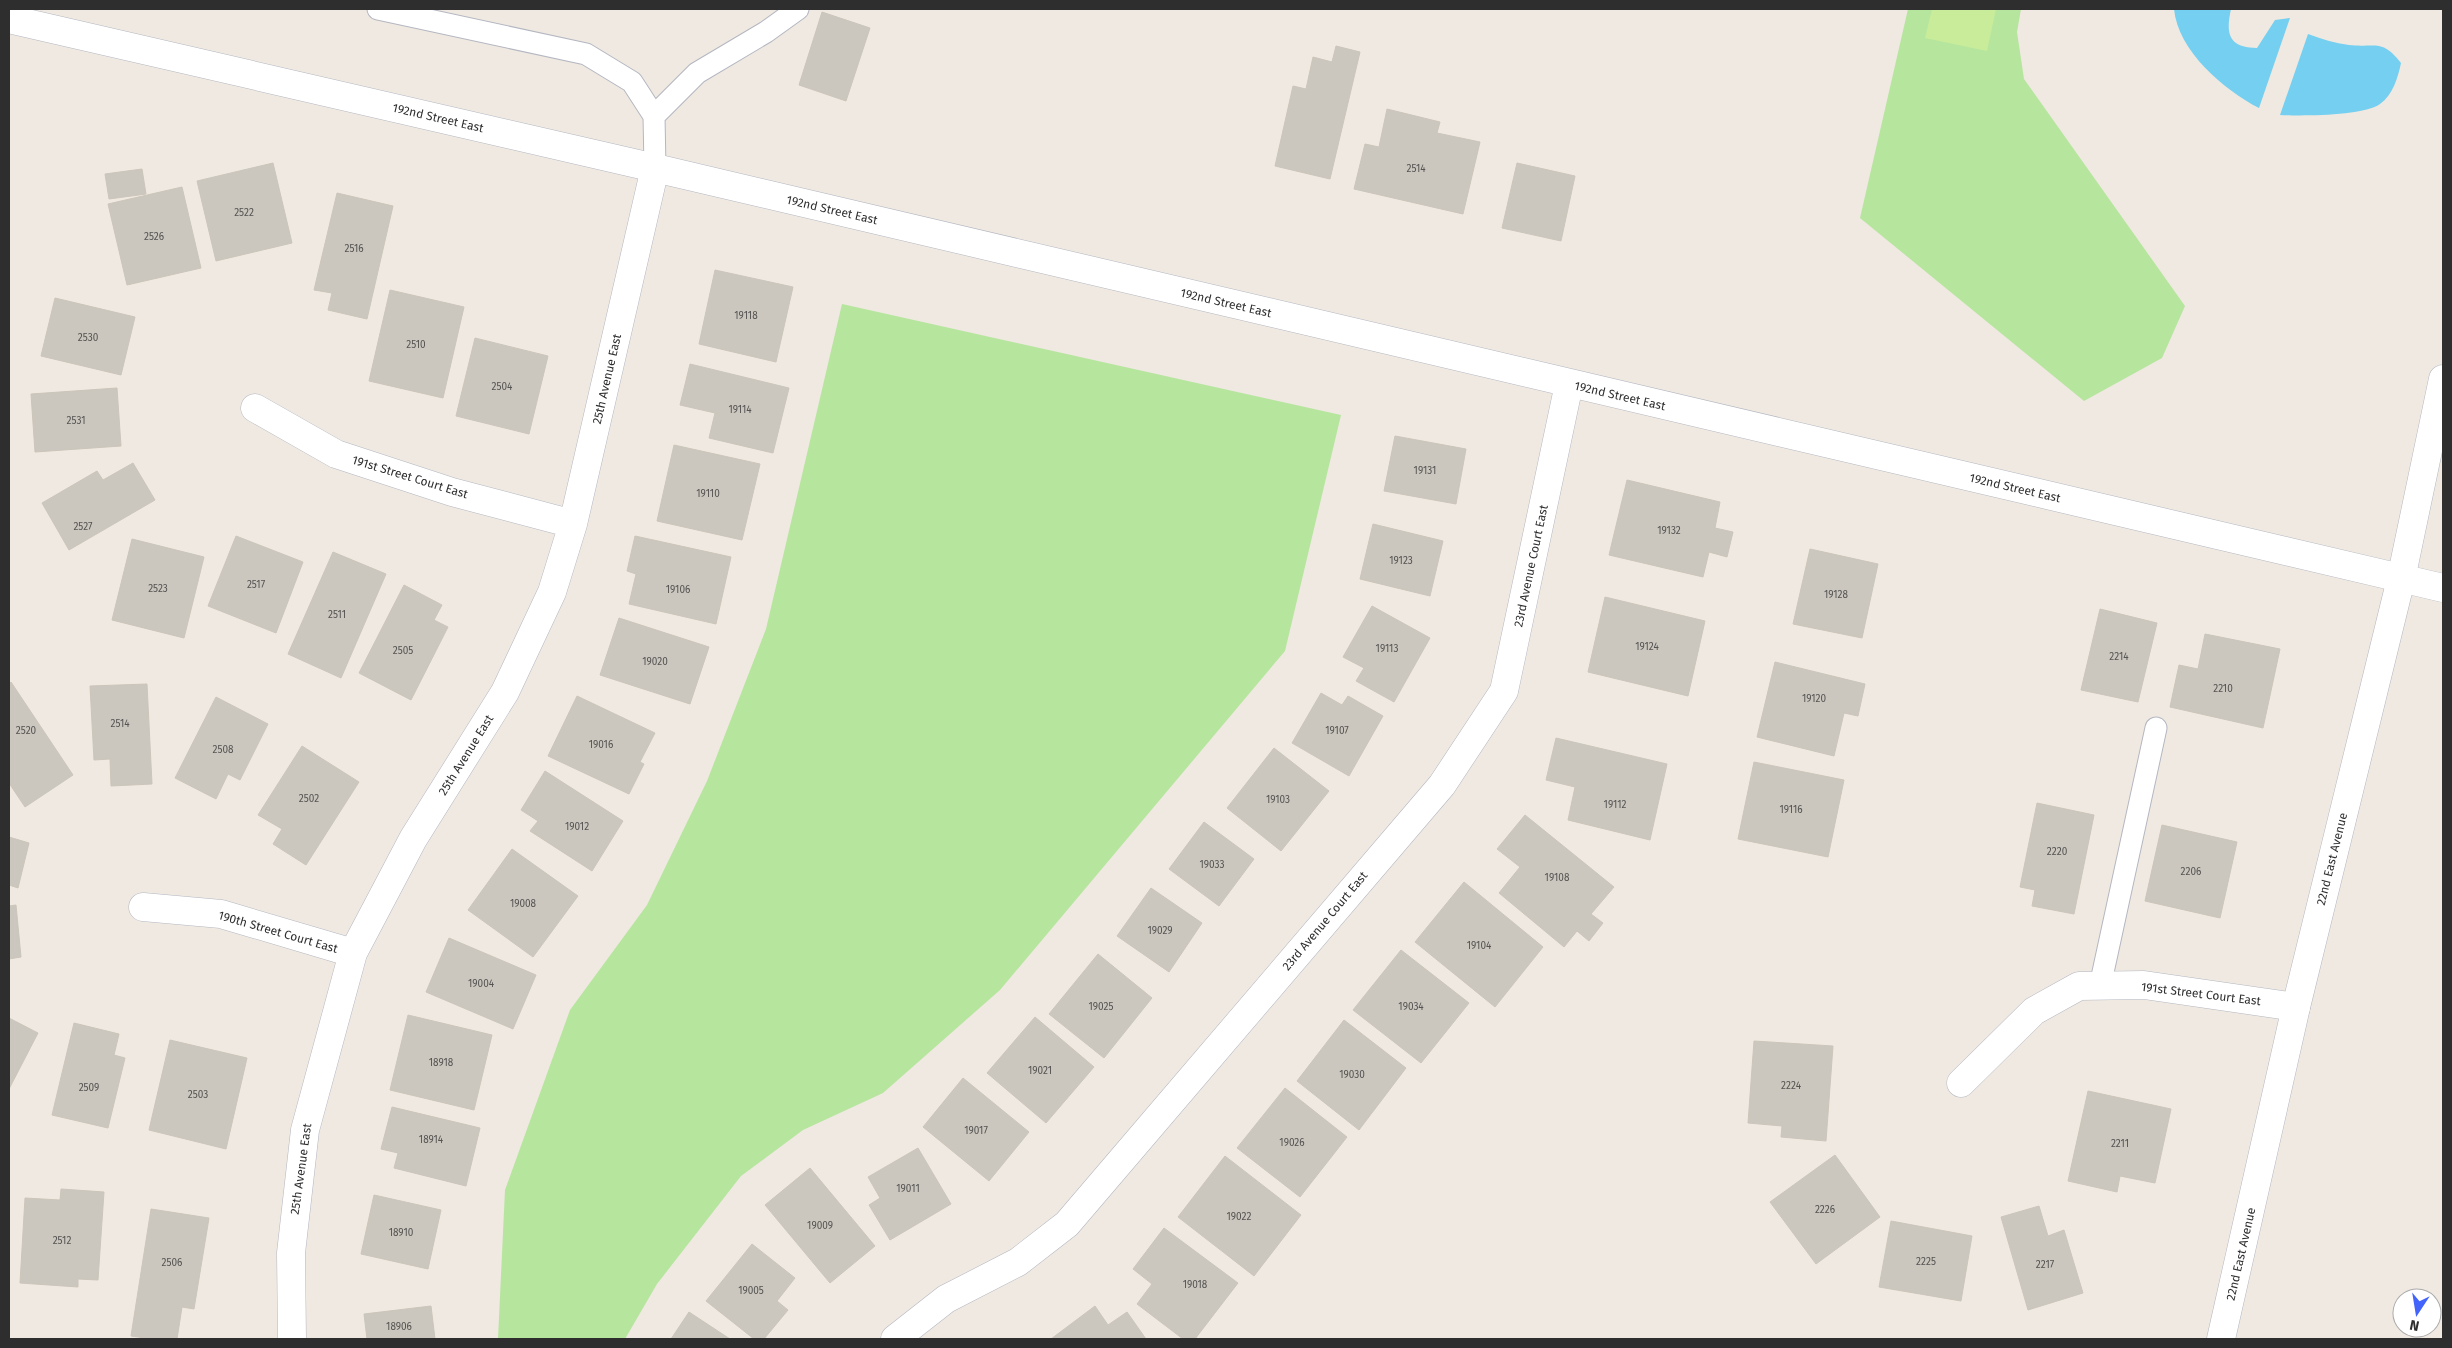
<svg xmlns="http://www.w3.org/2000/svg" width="2452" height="1348" font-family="'Fira Sans',sans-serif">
<rect width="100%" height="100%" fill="#efe9e1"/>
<path fill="#b6e59e" d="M 1908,9 L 2021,9 L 2017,32 L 2024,79 L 2185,306 L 2162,358 L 2084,401 L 1860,218 Z
M 842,304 L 1341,415 L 1285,651 L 1000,990 L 883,1093 L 803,1130 L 741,1176 L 657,1284 L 625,1339 L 498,1339 L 505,1190 L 570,1010 L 647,905 L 707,781 L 766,629 Z"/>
<path fill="#c9ec9a" d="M 1932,9 L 1996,9 L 1987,51 L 1925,38 Z"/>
<path fill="#75cff0" d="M 2174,9 L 2231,9 C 2226,32 2227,48 2257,48 L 2275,20 L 2290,18 L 2259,108 C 2224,90 2178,51 2174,9 Z
M 2308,34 C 2321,39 2335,43 2349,45 C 2375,48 2382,38 2401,63 C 2398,77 2393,95 2380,104 C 2363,116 2302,116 2280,115 Z"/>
<path fill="#cbc7bf" stroke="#cbc5ba" d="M 822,12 L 870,28 L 846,101 L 799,85 Z
M 1336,46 L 1360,52 L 1330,179 L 1275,166 L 1293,86 L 1306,89 L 1313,57 L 1332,62 Z
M 1387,109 L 1440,122 L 1437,133 L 1480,142 L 1463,214 L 1354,189 L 1365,144 L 1379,147 Z
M 273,163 L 292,243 L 216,261 L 197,181 Z
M 1517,163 L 1575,176 L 1561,241 L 1502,228 Z
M 142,169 L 146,194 L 109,199 L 105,174 Z
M 182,187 L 201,268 L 127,285 L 108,204 Z
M 337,193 L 393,206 L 367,319 L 328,310 L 332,293 L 314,290 Z
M 715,270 L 793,287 L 776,362 L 699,344 Z
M 390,290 L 464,307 L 443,398 L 369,381 Z
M 55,298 L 135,317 L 121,375 L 41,356 Z
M 475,338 L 548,356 L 529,434 L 456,416 Z
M 690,364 L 789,388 L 773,453 L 709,438 L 715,413 L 680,405 Z
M 117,388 L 121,446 L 35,452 L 31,394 Z
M 1395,436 L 1466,449 L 1456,504 L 1384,491 Z
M 674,445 L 760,464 L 742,540 L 657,521 Z
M 133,463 L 155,500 L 69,550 L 42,503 L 97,471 L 103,480 Z
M 1627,480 L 1720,502 L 1715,528 L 1733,532 L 1727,557 L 1709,552 L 1703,577 L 1609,555 Z
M 1373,524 L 1443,541 L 1430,596 L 1360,579 Z
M 236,536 L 303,562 L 276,633 L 208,606 Z
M 635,536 L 731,557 L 716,624 L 629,604 L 636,574 L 627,571 Z
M 132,539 L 204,557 L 184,638 L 112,620 Z
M 1810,549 L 1878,564 L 1862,638 L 1793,624 Z
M 333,552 L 386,574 L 341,678 L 288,654 Z
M 404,585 L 442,605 L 434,620 L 448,627 L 411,700 L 359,673 Z
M 1605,597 L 1705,621 L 1688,696 L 1588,672 Z
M 1372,606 L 1430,638 L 1394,702 L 1356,681 L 1364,668 L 1343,657 Z
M 2100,609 L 2157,623 L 2138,702 L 2081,690 Z
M 619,618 L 709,647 L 690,704 L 600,675 Z
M 2205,634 L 2280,649 L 2263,728 L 2170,707 L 2179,665 L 2198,669 Z
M 1775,662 L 1865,684 L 1858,716 L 1844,713 L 1834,756 L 1757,737 Z
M 11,682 L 73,775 L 25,807 L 9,783 L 9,684 Z
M 147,684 L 152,784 L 111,786 L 110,759 L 94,760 L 90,686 Z
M 1321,693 L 1342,705 L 1348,696 L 1383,716 L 1349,776 L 1292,743 Z
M 577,696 L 655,733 L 640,762 L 644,764 L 629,794 L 548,756 Z
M 216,697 L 268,724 L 240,780 L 228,774 L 216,799 L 175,778 Z
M 1556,738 L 1667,764 L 1650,840 L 1568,820 L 1575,787 L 1546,780 Z
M 302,746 L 359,782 L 306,865 L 273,844 L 282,829 L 258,815 Z
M 1274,748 L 1329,791 L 1281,851 L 1227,808 Z
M 1754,762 L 1844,780 L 1828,857 L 1738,839 Z
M 545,771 L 623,821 L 592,871 L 530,831 L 538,821 L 521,810 Z
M 2037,803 L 2094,815 L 2074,914 L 2032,906 L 2035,890 L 2020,887 Z
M 1525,815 L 1614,887 L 1591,914 L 1603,923 L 1589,941 L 1577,931 L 1564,947 L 1499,893 L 1520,867 L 1497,849 Z
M 1204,822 L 1254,859 L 1219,906 L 1169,869 Z
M 2162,825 L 2237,842 L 2220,918 L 2145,901 Z
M 9,837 L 29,843 L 18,888 L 9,885 Z
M 512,849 L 578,896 L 533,957 L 468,910 Z
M 1464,882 L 1543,947 L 1495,1007 L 1415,942 Z
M 1151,888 L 1202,923 L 1169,972 L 1117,936 Z
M 16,905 L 21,957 L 9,959 L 9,906 Z
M 449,938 L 536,975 L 513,1029 L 426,992 Z
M 1401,950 L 1469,1003 L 1421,1063 L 1353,1010 Z
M 1098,954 L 1152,998 L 1104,1058 L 1049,1014 Z
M 408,1015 L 492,1035 L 474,1110 L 390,1090 Z
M 1035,1017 L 1094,1067 L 1046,1123 L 987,1073 Z
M 9,1018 L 38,1033 L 9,1089 Z
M 1344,1020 L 1406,1068 L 1359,1130 L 1297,1081 Z
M 74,1023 L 119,1034 L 114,1055 L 125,1058 L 108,1128 L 52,1115 Z
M 170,1040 L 247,1058 L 226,1149 L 149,1130 Z
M 1754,1041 L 1833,1046 L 1826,1141 L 1781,1137 L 1782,1126 L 1748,1123 Z
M 963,1078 L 1029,1132 L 989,1181 L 923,1127 Z
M 1285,1088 L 1347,1137 L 1300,1197 L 1237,1148 Z
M 2088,1091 L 2171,1109 L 2155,1183 L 2120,1176 L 2117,1192 L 2068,1181 Z
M 392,1107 L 480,1128 L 466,1186 L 394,1168 L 398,1153 L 381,1149 Z
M 918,1148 L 951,1204 L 890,1240 L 869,1205 L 880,1198 L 868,1177 Z
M 1835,1155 L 1880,1217 L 1816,1264 L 1770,1202 Z
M 1225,1156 L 1301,1215 L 1254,1276 L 1178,1217 Z
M 810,1168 L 875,1246 L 830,1283 L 765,1205 Z
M 61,1189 L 104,1192 L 98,1280 L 78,1279 L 78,1287 L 20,1283 L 25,1198 L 60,1200 Z
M 374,1195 L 441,1210 L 428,1269 L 361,1254 Z
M 2039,1206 L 2048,1236 L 2064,1230 L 2083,1293 L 2028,1310 L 2001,1217 Z
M 151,1209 L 209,1218 L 194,1309 L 182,1307 L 177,1339 L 152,1339 L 131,1336 Z
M 1891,1221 L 1972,1236 L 1961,1301 L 1879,1287 Z
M 1164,1228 L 1238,1283 L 1195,1339 L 1183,1339 L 1137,1304 L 1152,1284 L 1133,1269 Z
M 752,1244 L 795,1278 L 777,1301 L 788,1310 L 764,1339 L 754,1339 L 706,1301 Z
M 431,1306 L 435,1339 L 367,1339 L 364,1314 Z
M 1095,1306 L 1108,1325 L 1127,1312 L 1146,1339 L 1051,1339 Z
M 689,1312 L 730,1339 L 671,1339 Z"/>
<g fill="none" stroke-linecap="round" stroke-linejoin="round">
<defs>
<path id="service" d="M 378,9 L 586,54 L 632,82 L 654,116 L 655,168
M 654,116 L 697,73 L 766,32 L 798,9
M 2100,986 L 2156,728"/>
<path id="minor" d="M 255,408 L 336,454 L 452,492 L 573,524
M 143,907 L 221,914 L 353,953
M 1961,1083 L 2034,1011 L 2079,986 L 2144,985 L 2296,1007
M 292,1339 L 291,1253 L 305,1130 L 353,953 L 413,839 L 505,692 L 552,592 L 573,524 L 655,168
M 895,1339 L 946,1299 L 1018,1262 L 1067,1224 L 1442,785 L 1504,691 L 1569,384"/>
<path id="tertiary" d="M 9,19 L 655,168 L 2443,588
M 2221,1339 L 2296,1007 L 2401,579 L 2443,379"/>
</defs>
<use href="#service" stroke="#b4b7c1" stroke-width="23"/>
<use href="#minor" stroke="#b4b7c1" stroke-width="29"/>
<use href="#tertiary" stroke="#b4b7c1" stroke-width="29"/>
<use href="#service" stroke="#fff" stroke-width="21"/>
<use href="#minor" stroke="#fff" stroke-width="28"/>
<use href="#tertiary" stroke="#fff" stroke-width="28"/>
</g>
<g text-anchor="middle" stroke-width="4.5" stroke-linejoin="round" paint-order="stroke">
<g font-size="10" fill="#555452">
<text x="1416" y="172">2514</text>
<text x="244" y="216">2522</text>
<text x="154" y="240">2526</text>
<text x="354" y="252">2516</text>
<text x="746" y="319">19118</text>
<text x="88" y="341">2530</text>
<text x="416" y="348">2510</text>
<text x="502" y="390">2504</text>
<text x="740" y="413">19114</text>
<text x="76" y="424">2531</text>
<text x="1425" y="474">19131</text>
<text x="708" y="497">19110</text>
<text x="83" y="530">2527</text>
<text x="1669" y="534">19132</text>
<text x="1401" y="564">19123</text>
<text x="256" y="588">2517</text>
<text x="158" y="592">2523</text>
<text x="678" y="593">19106</text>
<text x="1836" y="598">19128</text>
<text x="337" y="618">2511</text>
<text x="1647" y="650">19124</text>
<text x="1387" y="652">19113</text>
<text x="403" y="654">2505</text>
<text x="2119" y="660">2214</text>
<text x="655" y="665">19020</text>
<text x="2223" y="692">2210</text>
<text x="1814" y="702">19120</text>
<text x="120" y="727">2514</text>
<text x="26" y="734">2520</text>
<text x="1337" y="734">19107</text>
<text x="601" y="748">19016</text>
<text x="223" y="753">2508</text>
<text x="309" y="802">2502</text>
<text x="1278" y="803">19103</text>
<text x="1615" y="808">19112</text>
<text x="1791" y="813">19116</text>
<text x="577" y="830">19012</text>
<text x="2057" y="855">2220</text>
<text x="1212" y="868">19033</text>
<text x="2191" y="875">2206</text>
<text x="1557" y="881">19108</text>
<text x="523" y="907">19008</text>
<text x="1160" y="934">19029</text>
<text x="1479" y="949">19104</text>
<text x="481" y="987">19004</text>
<text x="1101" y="1010">19025</text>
<text x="1411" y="1010">19034</text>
<text x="441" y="1066">18918</text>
<text x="1040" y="1074">19021</text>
<text x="1352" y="1078">19030</text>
<text x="1791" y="1089">2224</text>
<text x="89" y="1091">2509</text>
<text x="198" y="1098">2503</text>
<text x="976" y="1134">19017</text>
<text x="431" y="1143">18914</text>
<text x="1292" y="1146">19026</text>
<text x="2120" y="1147">2211</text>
<text x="908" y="1192">19011</text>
<text x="1825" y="1213">2226</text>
<text x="1239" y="1220">19022</text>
<text x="820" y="1229">19009</text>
<text x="401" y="1236">18910</text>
<text x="62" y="1244">2512</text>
<text x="1926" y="1265">2225</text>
<text x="172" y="1266">2506</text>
<text x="2045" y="1268">2217</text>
<text x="1195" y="1288">19018</text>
<text x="751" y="1294">19005</text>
<text x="399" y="1330">18906</text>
</g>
<g font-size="12" fill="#2e2e2e" stroke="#fff">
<text transform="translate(438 118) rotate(13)" y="4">192nd Street East</text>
<text transform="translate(832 210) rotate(13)" y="4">192nd Street East</text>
<text transform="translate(1226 303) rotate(13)" y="4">192nd Street East</text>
<text transform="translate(607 379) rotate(-77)" y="4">25th Avenue East</text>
<text transform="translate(1620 396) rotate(13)" y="4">192nd Street East</text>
<text transform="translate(410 477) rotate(17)" y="4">191st Street Court East</text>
<text transform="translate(2015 488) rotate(13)" y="4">192nd Street East</text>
<text transform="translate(1531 566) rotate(-78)" y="4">23rd Avenue Court East</text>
<text transform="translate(466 755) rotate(-58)" y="4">25th Avenue East</text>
<text transform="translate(2332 859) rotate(-76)" y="4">22nd East Avenue</text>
<text transform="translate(1325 921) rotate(-50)" y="4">23rd Avenue Court East</text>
<text transform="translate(278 932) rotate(16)" y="4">190th Street Court East</text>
<text transform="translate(2201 994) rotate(7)" y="4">191st Street Court East</text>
<text transform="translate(301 1169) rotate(-82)" y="4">25th Avenue East</text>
<text transform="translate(2241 1254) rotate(-77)" y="4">22nd East Avenue</text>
</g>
</g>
<rect width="2452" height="1348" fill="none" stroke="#2e2e2e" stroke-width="20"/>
<g transform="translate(2417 1313) rotate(192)"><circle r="24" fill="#ffffff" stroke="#ababab"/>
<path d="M0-4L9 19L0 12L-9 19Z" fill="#4264fb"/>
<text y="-8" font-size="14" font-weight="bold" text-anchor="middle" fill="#2e2e2e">N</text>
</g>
</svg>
